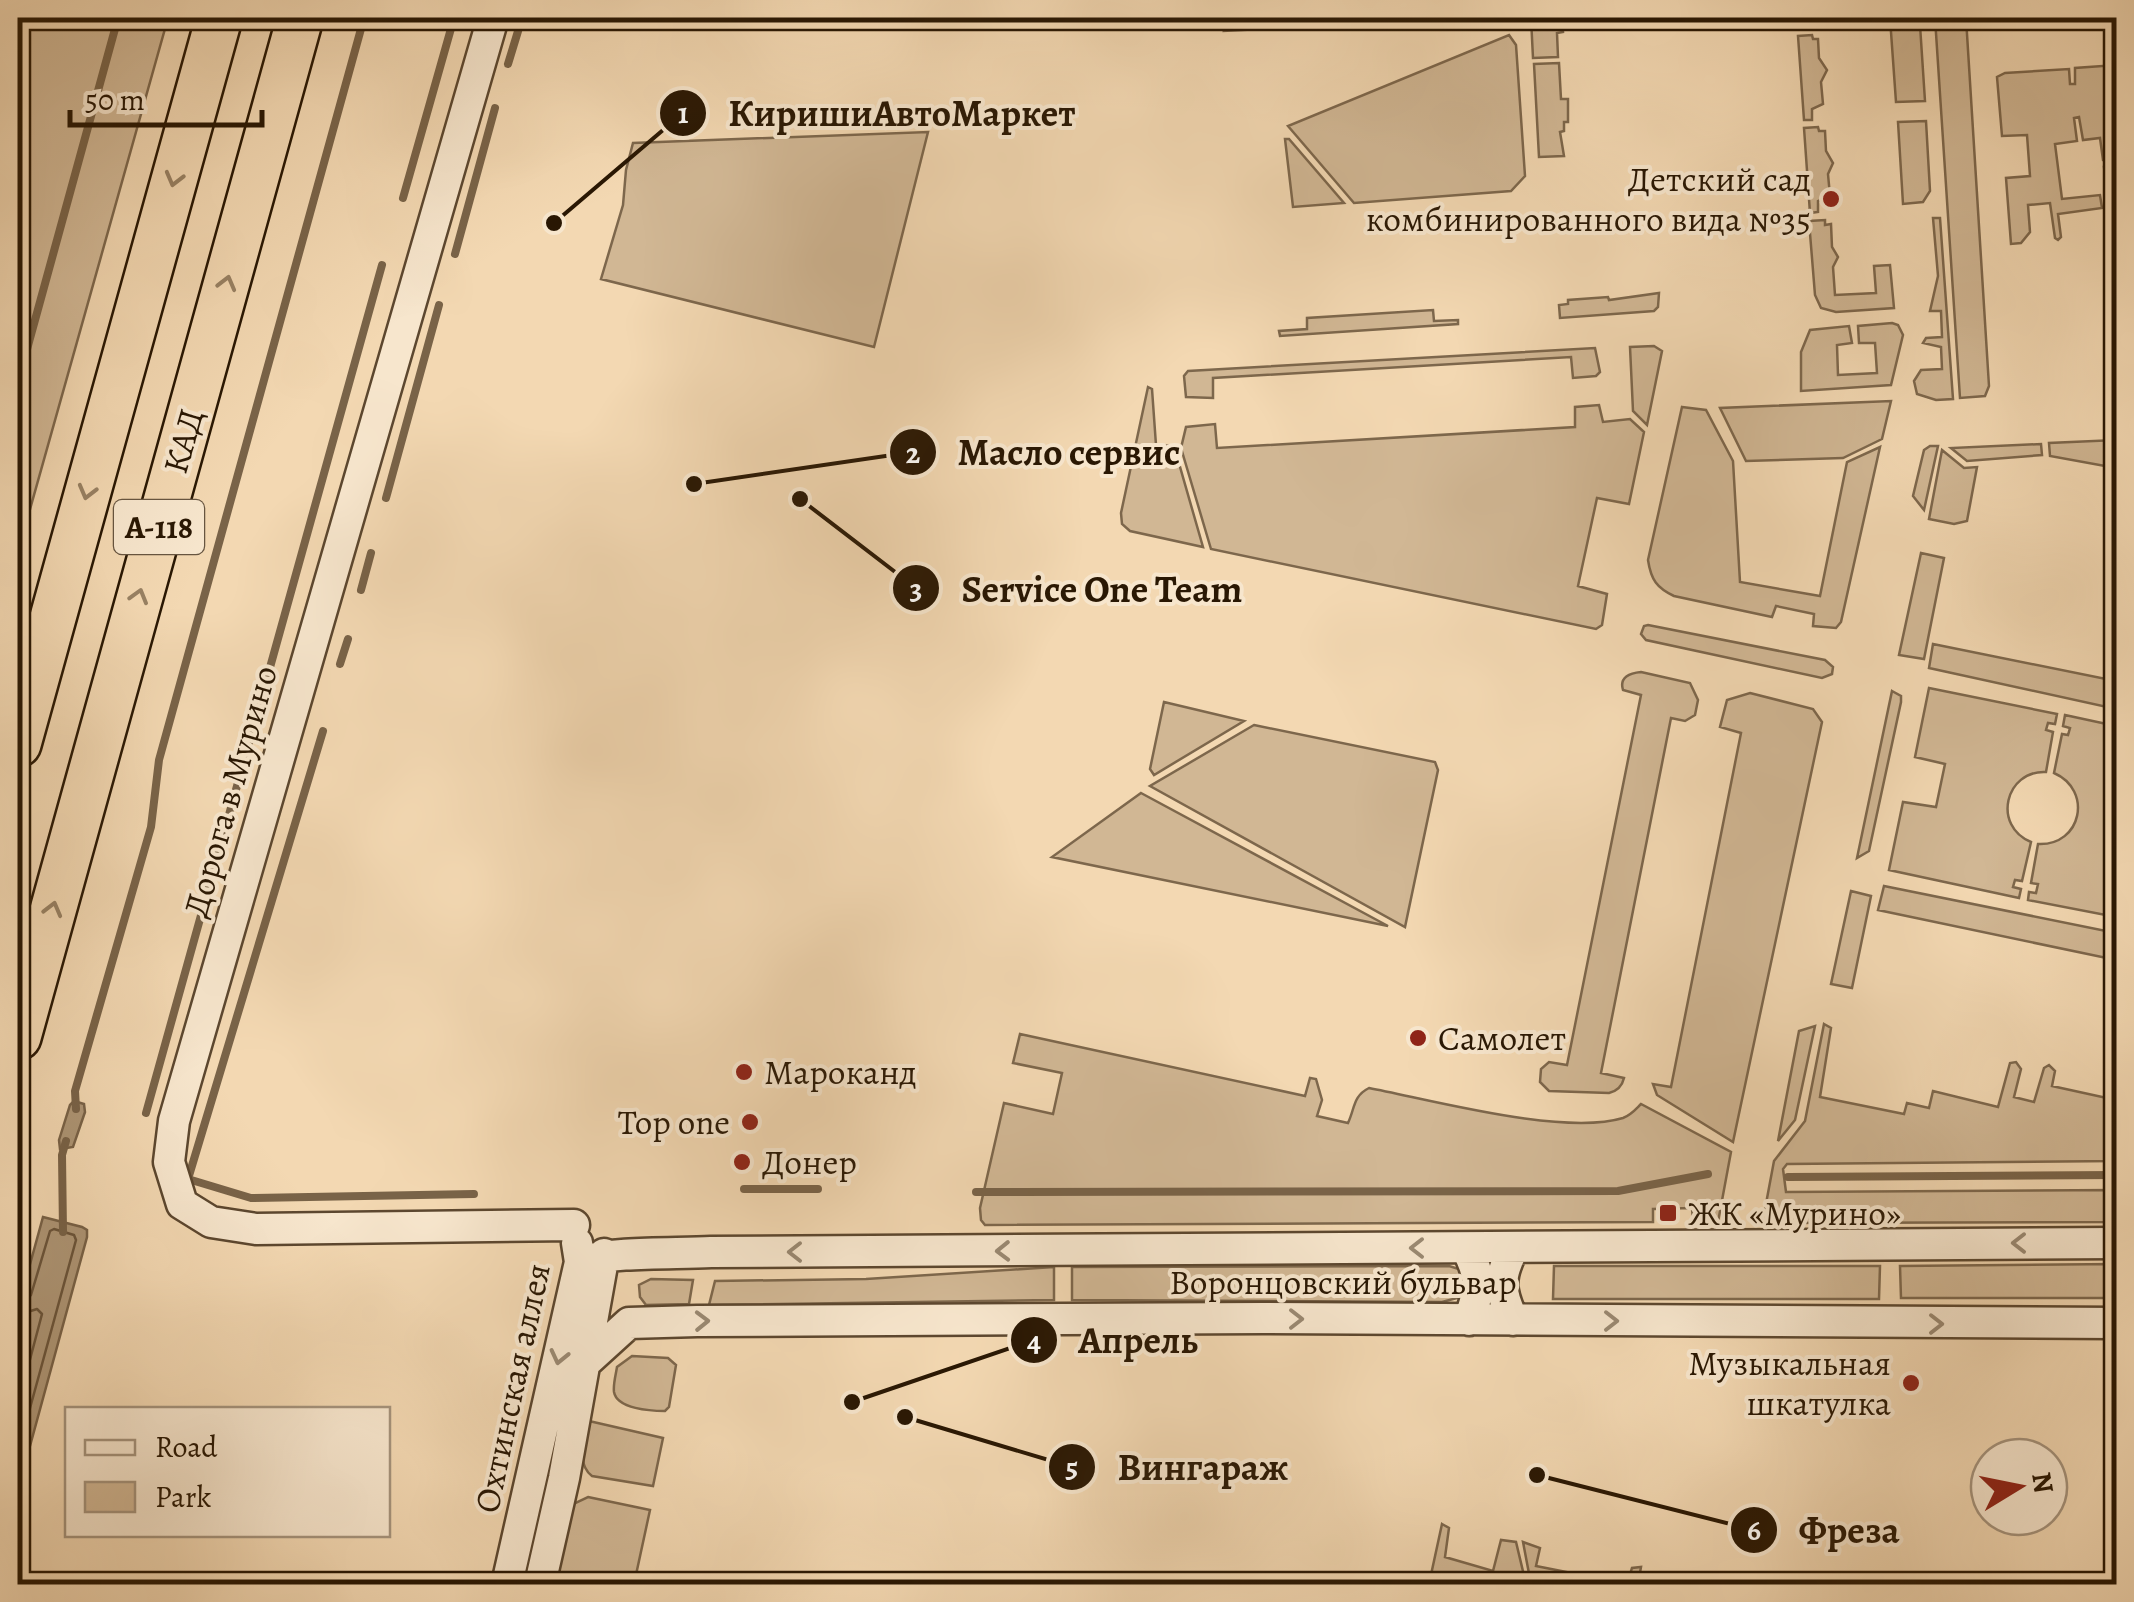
<svg xmlns="http://www.w3.org/2000/svg" width="2134" height="1602" font-family="Alegreya,serif">
<rect width="100%" height="100%" fill="#f3d8b2"/>
<filter id="stains"><feTurbulence type="fractalNoise" baseFrequency=".002" numOctaves="4"/><feColorMatrix values="0 0 0 0 .2 0 0 0 0 .09 0 0 0 0 .02 0 0 0 .5 -.17"/></filter>
<radialGradient id="worn" r=".72"><stop offset=".6" stop-color="#630" stop-opacity="0"/><stop offset="1" stop-color="#630" stop-opacity=".3"/></radialGradient>
<path fill="#d1b794" stroke="#7d674c" stroke-width="2.5" d="M 18,18 L 168,18 L 18,552 Z
M 1228,18 L 1463,18 L 1224,31 Z
M 1531,18 L 1562,18 L 1563,32 L 1557,33 L 1558,57 L 1533,58 Z
M 1890,18 L 1912,18 L 1920,25 L 1925,101 L 1896,102 Z
M 1935,18 L 1966,18 L 1989,386 L 1985,396 L 1960,398 Z
M 1509,35 L 1516,45 L 1525,176 L 1511,191 L 1354,203 L 1288,126 Z
M 1812,35 L 1813,39 L 1818,39 L 1819,58 L 1827,70 L 1821,82 L 1823,104 L 1812,109 L 1812,120 L 1804,120 L 1798,36 Z
M 1559,63 L 1561,99 L 1568,99 L 1568,122 L 1564,122 L 1564,131 L 1560,132 L 1564,156 L 1539,157 L 1534,64 Z
M 2116,65 L 2116,109 L 2108,110 L 2109,114 L 2116,114 L 2116,159 L 2103,160 L 2100,138 L 2083,140 L 2079,117 L 2074,118 L 2077,141 L 2055,144 L 2062,199 L 2100,195 L 2102,208 L 2058,214 L 2061,237 L 2058,240 L 2055,238 L 2050,203 L 2028,205 L 2030,232 L 2021,243 L 2011,244 L 2006,178 L 2030,176 L 2027,135 L 2002,136 L 1997,77 L 2005,73 L 2069,69 L 2070,84 L 2075,84 L 2075,68 Z
M 1926,121 L 1930,191 L 1923,202 L 1903,204 L 1898,122 Z
M 1818,127 L 1819,131 L 1825,131 L 1826,151 L 1833,163 L 1828,174 L 1830,196 L 1818,201 L 1818,212 L 1810,213 L 1804,128 Z
M 928,132 L 874,347 L 601,279 L 623,205 L 626,170 L 633,143 Z
M 1285,139 L 1289,139 L 1344,203 L 1293,207 Z
M 2116,166 L 2116,237 L 2111,238 L 2104,167 Z
M 1933,218 L 1940,218 L 1953,399 L 1936,400 L 1917,394 L 1914,381 L 1921,370 L 1942,369 L 1941,347 L 1923,343 L 1926,338 L 1942,337 L 1941,311 L 1930,311 L 1938,276 Z
M 1825,220 L 1825,225 L 1831,224 L 1832,247 L 1838,257 L 1833,267 L 1835,295 L 1876,293 L 1874,266 L 1890,265 L 1894,308 L 1836,312 L 1821,308 L 1815,295 L 1809,221 Z
M 1659,293 L 1658,307 L 1654,311 L 1560,318 L 1559,305 L 1568,304 L 1568,300 L 1608,297 L 1609,300 Z
M 1433,310 L 1434,321 L 1458,320 L 1458,324 L 1280,336 L 1279,331 L 1307,329 L 1307,318 Z
M 1892,323 L 1898,325 L 1903,335 L 1891,385 L 1801,391 L 1801,352 L 1810,330 L 1849,326 L 1852,343 L 1837,345 L 1838,375 L 1877,373 L 1875,343 L 1859,343 L 1858,326 Z
M 1654,346 L 1662,351 L 1647,425 L 1633,411 L 1630,347 Z
M 1595,348 L 1600,372 L 1596,376 L 1573,378 L 1571,357 L 1213,378 L 1213,398 L 1186,397 L 1184,376 L 1188,371 Z
M 1148,387 L 1152,389 L 1156,445 L 1174,446 L 1203,547 L 1130,531 L 1122,524 L 1121,513 Z
M 1891,401 L 1882,439 L 1843,458 L 1746,461 L 1720,408 Z
M 1599,405 L 1603,422 L 1630,419 L 1644,432 L 1629,504 L 1597,498 L 1578,586 L 1607,594 L 1602,625 L 1596,629 L 1211,549 L 1181,448 L 1186,427 L 1215,424 L 1217,448 L 1575,427 L 1575,407 Z
M 1682,407 L 1706,410 L 1733,461 L 1740,582 L 1820,596 L 1847,462 L 1880,447 L 1841,622 L 1836,628 L 1813,626 L 1814,614 L 1776,606 L 1772,617 L 1674,596 C 1657,588 1651,580 1648,560 Z
M 2116,440 L 2116,468 L 2050,456 L 2049,443 Z
M 2041,444 L 2042,455 L 1967,461 L 1951,448 Z
M 1930,446 L 1938,446 L 1924,510 L 1913,496 L 1924,450 Z
M 1942,450 L 1964,468 L 1977,467 L 1967,521 L 1954,524 L 1929,519 Z
M 1921,553 L 1944,558 L 1924,659 L 1899,655 Z
M 1648,625 L 1825,660 L 1833,667 L 1832,674 L 1822,678 L 1646,640 L 1641,634 L 1644,626 Z
M 1933,644 L 2116,681 L 2116,709 L 1929,668 Z
M 1641,672 L 1690,683 L 1698,700 L 1695,715 L 1685,721 L 1671,718 L 1601,1073 L 1624,1078 C 1622,1087 1617,1091 1609,1093 L 1549,1091 L 1540,1082 L 1541,1069 L 1549,1062 L 1567,1065 L 1641,695 L 1623,690 C 1619,677 1630,673 1641,672 Z
M 1929,688 L 2057,714 L 2055,724 L 2048,723 L 2046,730 L 2053,732 L 2046,772 C 2005,770 1992,826 2031,842 L 2022,881 L 2015,880 L 2013,887 L 2021,889 L 2019,898 L 1889,870 L 1903,802 L 1936,807 L 1945,764 L 1915,757 Z
M 1892,691 L 1901,696 L 1901,702 L 1869,851 L 1857,858 Z
M 1750,693 L 1813,709 L 1822,722 L 1733,1142 L 1657,1095 L 1653,1084 L 1671,1087 L 1741,733 L 1720,727 L 1727,700 Z
M 1164,702 L 1244,721 L 1154,775 L 1150,769 Z
M 2065,715 L 2116,726 L 2116,917 L 2028,900 L 2029,892 L 2036,893 L 2038,884 L 2031,883 L 2038,844 C 2082,846 2093,790 2054,773 L 2062,734 L 2068,735 L 2070,728 L 2063,726 Z
M 1254,725 L 1435,762 L 1438,770 L 1405,927 L 1150,786 Z
M 1141,793 L 1388,926 L 1052,857 Z
M 1884,886 L 2116,933 L 2116,960 L 1878,910 Z
M 1851,891 L 1871,896 L 1852,988 L 1831,984 Z
M 1824,1024 L 1831,1028 L 1820,1097 L 1904,1114 L 1907,1103 L 1929,1108 L 1933,1091 L 1998,1107 L 2010,1063 L 2016,1062 L 2021,1069 L 2014,1097 L 2034,1102 L 2044,1068 L 2049,1065 L 2055,1071 L 2052,1086 L 2116,1100 L 2116,1161 L 1787,1164 L 1783,1169 L 1786,1192 L 2116,1190 L 2116,1222 L 1773,1223 L 1765,1209 L 1774,1161 L 1805,1121 Z
M 1815,1026 L 1795,1120 L 1778,1141 L 1799,1031 Z
M 1020,1034 L 1305,1096 L 1310,1078 L 1316,1079 L 1322,1100 L 1317,1116 L 1348,1123 C 1355,1108 1353,1096 1369,1088 C 1432,1100 1563,1136 1623,1118 C 1631,1115 1635,1110 1641,1104 L 1731,1152 L 1718,1222 L 1693,1222 L 1692,1208 L 1653,1209 L 1653,1222 L 985,1225 L 981,1220 L 980,1208 L 1004,1103 L 1053,1114 L 1062,1073 L 1013,1063 Z
M 2116,1264 L 2116,1298 L 1901,1298 L 1900,1266 Z
M 1449,1266 L 1462,1270 L 1466,1276 L 1461,1297 L 1442,1302 L 1072,1300 L 1072,1267 Z
M 1554,1266 L 1880,1266 L 1879,1299 L 1553,1299 Z
M 1054,1267 L 1054,1300 L 709,1305 L 715,1281 L 866,1279 Z
M 651,1279 L 693,1280 L 689,1304 L 646,1305 L 640,1297 L 639,1285 Z
M 632,1356 L 668,1358 L 676,1365 L 669,1407 L 665,1411 C 651,1411 617,1409 614,1392 C 613,1384 616,1374 617,1367 Z
M 589,1421 L 663,1438 L 653,1486 L 592,1476 C 575,1463 586,1440 589,1421 Z
M 588,1497 L 650,1510 L 634,1584 L 555,1584 L 571,1505 Z
M 1442,1524 L 1449,1528 L 1445,1557 L 1493,1571 L 1501,1540 L 1516,1542 L 1526,1584 L 1429,1584 Z
M 1523,1542 L 1540,1548 L 1536,1566 L 1627,1584 L 1632,1568 L 1641,1567 L 1638,1584 L 1531,1584 Z"/>
<path fill="#ae9676" stroke="#796348" stroke-width="2.5" d="M 74,1101 L 84,1104 L 85,1112 L 73,1147 L 60,1149 L 59,1140 L 70,1105 Z
M 43,1217 L 82,1227 L 87,1230 L 87,1237 L 18,1490 L 18,1308 Z"/>
<g fill="none" stroke-linecap="round" stroke-linejoin="round">
<path stroke="#6c563c" stroke-width="2.5" d="M 18,1302 L 26,1301 L 31,1295 L 50,1231 L 54,1229 L 74,1235 L 76,1240 L 18,1452
M 18,1315 L 37,1309 L 42,1314 L 18,1405"/>
<path stroke="#796348" stroke-width="8" d="M 508,64 L 522,18
M 403,198 L 454,18
M 455,254 L 495,108
M 18,382 L 118,18
M 386,498 L 439,305
M 361,590 L 371,553
M 340,664 L 348,639
M 323,731 L 188,1179 L 251,1198 L 474,1194
M 76,1109 L 75,1091 L 151,827 L 159,760 L 364,18
M 146,1113 L 382,265
M 1788,1177 L 2116,1175
M 744,1189 L 818,1189
M 976,1192 L 1618,1191 L 1708,1174
M 63,1232 L 62,1155 L 66,1141"/>
<defs>
<path id="minor" d="M 493,18 L 174,1121 L 169,1162 L 182,1204 L 211,1222 L 256,1229 L 574,1225
M 1466,1248 C 1482,1276 1480,1290 1469,1320
M 580,1262 C 614,1251 673,1254 711,1252 L 2116,1243
M 1513,1320 C 1499,1290 1498,1277 1514,1247
M 585,1363 L 629,1323 L 697,1321 L 1262,1318 L 2116,1323
M 507,1584 L 580,1262 L 577,1243
M 540,1584 L 564,1478 L 604,1254"/>
<path id="highway" d="M 18,744 L 219,18
M 18,1037 L 300,18"/>
</defs>
<use href="#minor" stroke="#5c472f" stroke-width="35"/>
<use href="#highway" stroke="#291703" stroke-width="50"/>
<use href="#minor" stroke="#f7e6cd" stroke-width="30"/>
<use href="#highway" stroke="#f3d8b2" stroke-width="45"/>
</g>
<defs><path id="oneway-chevron" d="M-2-3.5L2.5 0L-2 3.5" fill="none" stroke-width="1.6" stroke-linecap="round" stroke-linejoin="round" transform="scale(2.5)"/></defs>
<g stroke="#988163">
<use href="#oneway-chevron" transform="translate(174 179) rotate(105)"/>
<use href="#oneway-chevron" transform="translate(227 283) rotate(-75)"/>
<use href="#oneway-chevron" transform="translate(87 492) rotate(105)"/>
<use href="#oneway-chevron" transform="translate(139 596) rotate(-74)"/>
<use href="#oneway-chevron" transform="translate(53 909) rotate(-75)"/>
</g>
<g stroke="#9a8972">
<use href="#oneway-chevron" transform="translate(2019 1243) rotate(180)"/>
<use href="#oneway-chevron" transform="translate(1417 1248) rotate(180)"/>
<use href="#oneway-chevron" transform="translate(1003 1251) rotate(179)"/>
<use href="#oneway-chevron" transform="translate(795 1252) rotate(180)"/>
<use href="#oneway-chevron" transform="translate(1296 1319)"/>
<use href="#oneway-chevron" transform="translate(702 1321) rotate(-1)"/>
<use href="#oneway-chevron" transform="translate(1611 1321)"/>
<use href="#oneway-chevron" transform="translate(1936 1324)"/>
<use href="#oneway-chevron" transform="translate(559 1357) rotate(103)"/>
</g>
<g fill="#8f2418" stroke="#f7e6cd" stroke-width="4">
<circle cx="1831" cy="199" r="10"/>
<circle cx="1418" cy="1038" r="10"/>
<circle cx="744" cy="1072" r="10"/>
<circle cx="750" cy="1122" r="10"/>
<circle cx="742" cy="1162" r="10"/>
<rect x="1658" y="1203" width="20" height="20" rx="5"/>
<circle cx="1911" cy="1383" r="10"/>
</g>
<g text-anchor="middle" stroke-width="8" stroke-linejoin="round" paint-order="stroke">
<rect fill="#f7e6cd" stroke="#675540" stroke-width="2.5" x="114" y="500" width="90" height="54" rx="8"/>
<g font-size="32" font-weight="bold" fill="#291703">
<text x="159" y="538">А-118</text>
</g>
<g font-size="35" fill="#291703" stroke="#f7e6cd" text-anchor="start">
<text x="1811" y="191" text-anchor="end">Детский сад<tspan x="1811" dy="40">комбинированного вида №35</tspan></text>
<text x="1438" y="1050">Самолет</text>
<text x="764" y="1084">Мароканд</text>
<text x="730" y="1134" text-anchor="end">Top one</text>
<text x="762" y="1174">Донер</text>
<text x="1688" y="1225">ЖК «Мурино»</text>
<text x="1891" y="1375" text-anchor="end">Музыкальная<tspan x="1891" dy="40">шкатулка</tspan></text>
</g>
<g font-size="35" fill="#291703" stroke="#f7e6cd">
<text transform="translate(183 441) rotate(-74)" y="12">КАД</text>
<text transform="translate(230 791) rotate(-74)" y="12">Дорога в Мурино</text>
<text x="1343" y="1294">Воронцовский бульвар</text>
<text transform="translate(512 1388) rotate(-78)" y="12">Охтинская аллея</text>
</g>
</g>
<path fill="none" stroke="#291703" stroke-width="4" d="M554 223L683 113M694 484L913 452M800 499L916 588M852 1402L1034 1340M905 1417L1072 1467M1537 1475L1754 1530"/>
<g fill="#291703" stroke="#f7e6cd" stroke-width="4">
<circle cx="554" cy="223" r="10"/>
<circle cx="694" cy="484" r="10"/>
<circle cx="800" cy="499" r="10"/>
<circle cx="852" cy="1402" r="10"/>
<circle cx="905" cy="1417" r="10"/>
<circle cx="1537" cy="1475" r="10"/>
<circle cx="683" cy="113" r="25"/>
<circle cx="913" cy="452" r="25"/>
<circle cx="916" cy="588" r="25"/>
<circle cx="1034" cy="1340" r="25"/>
<circle cx="1072" cy="1467" r="25"/>
<circle cx="1754" cy="1530" r="25"/>
</g>
<g font-size="30" text-anchor="middle" font-weight="bold" fill="#fff">
<text x="683" y="123">1</text>
<text x="913" y="463">2</text>
<text x="916" y="599">3</text>
<text x="1034" y="1351">4</text>
<text x="1072" y="1477">5</text>
<text x="1754" y="1540">6</text>
</g>
<g font-size="38" text-anchor="middle" font-weight="bold" fill="#291703" stroke="#f7e6cd" stroke-width="8" stroke-linejoin="round" paint-order="stroke">
<text x="902" y="126">КиришиАвтоМаркет</text>
<text x="1069" y="465">Масло сервис</text>
<text x="1102" y="602">Service One Team</text>
<text x="1138" y="1353">Апрель</text>
<text x="1203" y="1480">Вингараж</text>
<text x="1849" y="1543">Фреза</text>
</g>
<rect width="2134" height="1602" fill="none" stroke="#f3d8b2" stroke-width="60"/>
<rect x="20" y="20" width="2094" height="1562" fill="none" stroke="#291703" stroke-width="5"/>
<rect x="30" y="30" width="2074" height="1542" fill="none" stroke="#291703" stroke-width="2.5"/>
<rect x="65" y="1407" width="325" height="130" fill="#f7e6cd" stroke="#a5937c" stroke-width="2.5"/>
<rect x="85" y="1440" width="50" height="15" fill="#f7e6cd" stroke="#a5937c" stroke-width="2.5"/>
<text x="155" y="1457" font-size="30" fill="#291703">Road</text>
<rect x="85" y="1482" width="50" height="30" fill="#d1b794" stroke="#a5937c" stroke-width="2.5"/>
<text x="155" y="1507" font-size="30" fill="#291703">Park</text>
<g transform="translate(2019 1487) rotate(80)"><circle r="48" fill="#f7e6cd" stroke="#a5937c" stroke-width="2.5"/>
<path d="M0-8L18 38L0 25L-18 38Z" fill="#8f2418"/>
<text y="-15" font-size="28" font-weight="bold" text-anchor="middle" fill="#291703">N</text>
</g>
<path d="M70 110v15h192v-15" fill="none" stroke="#291703" stroke-width="5"/>
<text x="85" y="110" font-size="30" fill="#291703" stroke="#f7e6cd" stroke-width="8" paint-order="stroke">50 m</text>
<rect width="100%" height="100%" filter="url(#stains)"/>
<rect width="100%" height="100%" fill="url(#worn)"/>
</svg>
